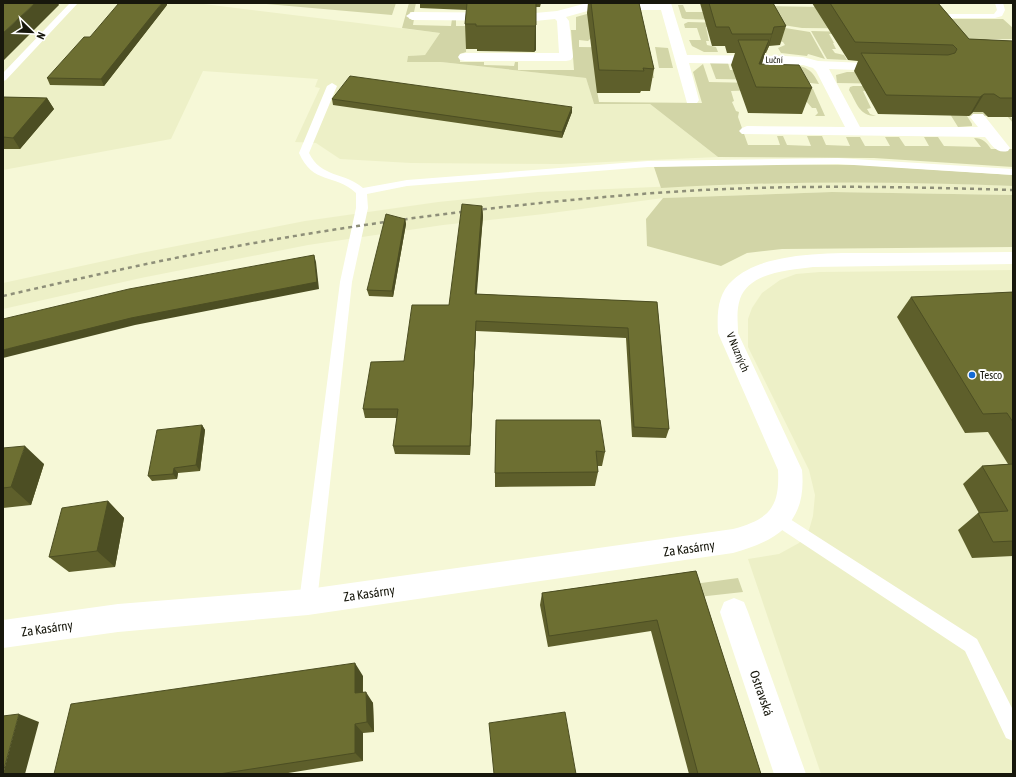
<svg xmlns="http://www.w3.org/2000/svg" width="1016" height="777" font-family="'Asap Condensed',sans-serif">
<rect width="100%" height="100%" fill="#f6f8d7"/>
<path fill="#edf0c7" d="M 3,3 L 196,3 L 440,33 L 425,55 L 408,56 L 407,62 L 441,62 L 586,78 L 594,104 L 650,104 L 718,157 L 561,164 L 411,163 L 340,159 L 316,143 L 295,142 L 320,88 L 315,87 L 318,79 L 203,71 L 171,139 L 3,170 Z
M 828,182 L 915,182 L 1013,186 L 1013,195 L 832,192 L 663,198 L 544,214 L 443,225 L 308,245 L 141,278 L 3,309 L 3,283 L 141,253 L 305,221 L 438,202 L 538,192 L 725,184 Z
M 1013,270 L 1013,774 L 821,774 L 748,559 L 779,554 L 799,543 L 809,530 L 813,516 L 815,495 L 809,470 L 748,347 L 748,319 L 752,308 L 762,293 L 780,280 L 796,274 L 820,272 Z"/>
<path fill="#d2d5a7" d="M 255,3 L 396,3 L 392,15 Z
M 409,3 L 416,3 L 414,12 L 410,12 L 409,19 L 414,19 L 413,25 L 451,26 L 452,19 L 456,19 L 456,26 L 488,26 L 467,33 L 466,52 L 460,54 L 460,62 L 484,62 L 484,65 L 514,66 L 515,62 L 518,62 L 518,70 L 574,70 L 571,30 L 576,30 L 576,17 L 594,12 L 641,9 L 644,27 L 591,38 L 588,41 L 579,40 L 579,47 L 649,48 L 654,78 L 646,78 L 597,91 L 599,102 L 702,103 L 693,72 L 703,64 L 709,82 L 756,83 L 761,90 L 731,91 L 734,101 L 732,102 L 736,111 L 739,112 L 738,117 L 748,145 L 780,145 L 777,136 L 783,136 L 787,145 L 811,146 L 807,136 L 822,136 L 826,145 L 850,146 L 846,137 L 860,137 L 865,146 L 890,146 L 885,137 L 899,137 L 905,146 L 929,146 L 924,137 L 938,137 L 944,146 L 981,147 L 974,138 C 983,138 986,142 991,149 L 1013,149 L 1013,167 L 874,158 L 718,157 L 650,104 L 594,104 L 586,78 L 441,62 L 407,62 L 408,56 L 425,55 L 440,33 L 402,28 Z
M 761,3 L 762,6 L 823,7 L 918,29 L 802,28 L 757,21 L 685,19 L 682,18 L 678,5 L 683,5 L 686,12 L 733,12 Z
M 933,19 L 1003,19 L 1013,28 L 1013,39 L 955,40 L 964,50 L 1013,50 L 1013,59 L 1002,60 L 1013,70 L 1013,93 L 1006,93 L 1013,102 L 1013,113 L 961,50 L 932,20 Z
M 688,22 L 725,23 L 715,27 L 706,27 L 709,41 L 706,41 L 707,45 L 716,47 L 718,52 L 704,52 L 692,46 L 689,40 L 701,40 L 697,28 L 685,28 L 684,24 Z
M 760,24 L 810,32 L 825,59 L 808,54 L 807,56 L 781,53 L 778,48 L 785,45 L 783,42 L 779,41 Z
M 811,31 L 853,32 L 829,34 L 834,43 L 833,43 L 836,49 L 832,49 L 835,53 L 844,55 L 847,60 L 827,59 Z
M 655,47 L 668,48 L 673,68 L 659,68 Z
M 959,54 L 1013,120 L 1013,123 L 1007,116 L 967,116 L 972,124 L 972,126 L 958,127 L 950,114 L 899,84 L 837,83 L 836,75 L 847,72 L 861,72 Z
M 710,63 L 728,63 L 730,70 L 781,71 L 789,64 C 805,66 812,69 819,84 L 784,80 L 716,79 Z
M 809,86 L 813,89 L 825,116 L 815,116 L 818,113 L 816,108 L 812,108 L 806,101 Z
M 853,86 L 886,86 L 872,91 L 863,91 L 871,108 L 867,109 L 870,114 L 876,116 C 859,116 857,103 849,90 L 850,87 Z
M 737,164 L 862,165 L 1013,175 L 1013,186 C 895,181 778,181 661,188 L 654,167 Z
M 832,192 L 1013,195 L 1013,247 L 782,249 L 747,253 L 721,266 L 647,246 L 646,219 L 663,198 Z
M 738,578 L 743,592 L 698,597 L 694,584 Z"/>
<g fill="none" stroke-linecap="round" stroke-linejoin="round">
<path fill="#fff" fill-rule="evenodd" d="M 70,3 L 78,3 L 6,80 L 3,81 L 3,73 Z
M 995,3 L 1003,3 L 1005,10 L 1002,16 L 995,18 L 932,18 L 928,16 L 932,14 L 994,14 L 997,10 Z
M 332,83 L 337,86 L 309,153 C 321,178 345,172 363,188 L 407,180 L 648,161 L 838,158 L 1013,169 L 1013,175 L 838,164 L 648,167 L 407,186 L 367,194 L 368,208 L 352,282 L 317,602 L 314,608 L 308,611 L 302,608 L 299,602 L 340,282 L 356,208 L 356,193 C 334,173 313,185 299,153 L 327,86 Z
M 779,512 L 977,639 L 1013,710 L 1013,741 L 1006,738 L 965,651 L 773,524 L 771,519 L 773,514 Z"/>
<path fill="#fff" fill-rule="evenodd" d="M 587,3 L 671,3 L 687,55 L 785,56 L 803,57 L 818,61 L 890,64 L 892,67 L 890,70 L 885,71 L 829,69 L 860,127 L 978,127 L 970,117 L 973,114 L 983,114 L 1010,148 L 1008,151 C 996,154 992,145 985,137 L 742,134 L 739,131 L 742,128 L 747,126 L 845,127 L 816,71 L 813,68 L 803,65 L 689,63 L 699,100 L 697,103 L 687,103 L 661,10 L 591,10 L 566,17 L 569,21 L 573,57 L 571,60 L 566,61 L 465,61 L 460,60 L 458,57 L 460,54 L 465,53 L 559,53 L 557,21 L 555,19 L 535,21 L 412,20 L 406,16 L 412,12 L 535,13 L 557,11 Z
M 1013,252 L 1013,264 L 813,267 C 790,270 749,272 740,299 C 736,311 738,321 738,333 L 802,470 C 807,522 779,540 733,553 L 308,615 L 118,632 L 3,648 L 3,620 L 118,604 L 308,589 L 733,529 C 769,519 780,508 778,470 L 718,333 C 717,314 717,294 733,280 C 768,247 852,254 898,253 C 936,253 975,252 1013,252 Z
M 734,598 L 744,602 L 748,612 L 806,774 L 774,774 L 720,612 L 724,602 Z"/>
<path stroke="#8e8f79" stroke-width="2.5" stroke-dasharray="4 4" stroke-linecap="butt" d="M 3,296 C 86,277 169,258 254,243 C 378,221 503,205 629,195 C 757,184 885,186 1013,190"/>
</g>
<path fill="#5e5f2b" d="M 420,3 L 541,3 L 540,7 L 536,7 L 536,50 L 534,52 L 477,51 L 477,49 L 466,49 L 465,24 L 467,10 L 420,8 Z
M 588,3 L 639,3 L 654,69 L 650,91 L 641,91 L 640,93 L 597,93 L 587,13 Z
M 700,3 L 773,3 L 786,26 L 780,45 L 769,46 L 766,53 L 765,53 L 762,64 L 812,88 L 802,114 L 748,113 L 731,65 L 735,53 L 727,53 L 725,46 L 712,46 Z
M 812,3 L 938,3 L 969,39 L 1013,41 L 1013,117 L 988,117 L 983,112 L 973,112 L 969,116 L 878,114 L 854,71 L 858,61 L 848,60 Z
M 167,5 L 104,86 L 50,85 L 47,78 L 90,37 Z
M 3,97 L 47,98 L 54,109 L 20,149 L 3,149 Z
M 332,99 L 572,112 L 562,138 L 333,105 Z
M 482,206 L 483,216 L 476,294 L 657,302 L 669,429 L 666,438 L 632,437 L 626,338 L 476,331 L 470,455 L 395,454 L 393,446 L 397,418 L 365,418 L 363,409 L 404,361 L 449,305 Z
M 405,219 L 406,224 L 393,297 L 369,296 L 367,290 Z
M 1013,292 L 1013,556 L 972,558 L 958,530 L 978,513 L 979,513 L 963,484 L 982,466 L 1008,464 L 988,432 L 965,433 L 897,317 L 911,297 Z
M 496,420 L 605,452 L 602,466 L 598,466 L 598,472 L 595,486 L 495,487 L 495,473 Z
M 202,425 L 205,430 L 200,471 L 178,473 L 177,479 L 152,481 L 148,476 Z
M 3,448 L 44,464 L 31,505 L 3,508 Z
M 108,501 L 124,518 L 115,567 L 69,572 L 49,557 Z
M 696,571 L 761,774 L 689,774 L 651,631 L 548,647 L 540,605 L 542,593 Z
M 363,676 L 363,692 L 373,703 L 374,732 L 363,733 L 363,761 L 282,774 L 54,774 Z"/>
<path fill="#4c4e23" d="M 35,3 L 58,3 L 59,5 L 3,61 L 3,33 Z
M 162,3 L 167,3 L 167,5 L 104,86 L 101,79 Z
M 536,25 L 536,50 L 534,52 L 535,26 Z
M 774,27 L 769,46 L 766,53 L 772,34 Z
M 769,40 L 761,66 L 759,64 Z
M 984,94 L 973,112 L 969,116 L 980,97 Z
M 47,98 L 54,109 L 20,149 L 13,138 Z
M 572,107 L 572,112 L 562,138 L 562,132 Z
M 482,206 L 483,216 L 476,304 L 475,294 Z
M 405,219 L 406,224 L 393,297 L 392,291 Z
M 314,255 L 316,262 L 319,289 L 135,325 L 3,358 L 3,350 Z
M 476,321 L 476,331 L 470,455 L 470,446 Z
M 202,425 L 205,430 L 200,471 L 196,465 Z
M 25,446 L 44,464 L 31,505 L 11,487 Z
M 174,468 L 178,473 L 177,479 L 173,474 Z
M 108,501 L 124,518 L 115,567 L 97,551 Z
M 355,663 L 363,676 L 362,704 L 355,693 Z
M 366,692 L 373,703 L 374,732 L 367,722 Z
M 19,714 L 39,722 L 25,774 L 3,774 Z
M 355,724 L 363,733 L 363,761 L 355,753 Z"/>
<path fill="#6d6f32" stroke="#4c4e23" d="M 3,3 L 35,3 L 3,33 Z
M 119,3 L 162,3 L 101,79 L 47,78 L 84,37 L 90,37 Z
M 467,3 L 536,3 L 536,25 L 535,26 L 476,26 L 476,24 L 465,24 Z
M 591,3 L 639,3 L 654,69 L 643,68 L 644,71 L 599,70 Z
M 709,3 L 773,3 L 786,26 L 774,27 L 772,34 L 732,34 L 729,27 L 716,27 Z
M 830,3 L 938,3 L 969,39 L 1013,41 L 1013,98 L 1000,98 L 994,94 L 984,94 L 980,97 L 886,95 L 861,53 L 948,55 L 955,53 L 957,49 L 953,45 L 855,42 Z
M 738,40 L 769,40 L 759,64 L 799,65 L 812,88 L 756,87 Z
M 350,76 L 572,107 L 562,132 L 332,99 Z
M 3,97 L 47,98 L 13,138 L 3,137 Z
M 462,204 L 482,206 L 475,294 L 657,302 L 669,429 L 634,427 L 628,328 L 476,321 L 470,446 L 393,446 L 398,409 L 363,409 L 371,362 L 404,361 L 412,305 L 449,305 Z
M 386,214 L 405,219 L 392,291 L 367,290 Z
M 314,255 L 317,282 L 131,318 L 3,350 L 3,319 L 129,289 Z
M 1013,292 L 1013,422 L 1007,413 L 983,414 L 911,297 Z
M 496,420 L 600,420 L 605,452 L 596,451 L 598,472 L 495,473 Z
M 202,425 L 196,465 L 174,468 L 173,474 L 148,476 L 157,430 Z
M 25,446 L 11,487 L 3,488 L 3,448 Z
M 1013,464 L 1013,541 L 993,542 L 978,513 L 1008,511 L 982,466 Z
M 108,501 L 97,551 L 49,557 L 62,508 Z
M 696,571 L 761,774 L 698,774 L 657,620 L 549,636 L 542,593 Z
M 355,663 L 355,693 L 366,692 L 367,722 L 355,724 L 355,753 L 219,774 L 54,774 L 71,704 Z
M 565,712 L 576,774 L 494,774 L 489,723 Z
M 19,714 L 3,773 L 3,716 Z"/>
<circle fill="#146ad4" stroke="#fff" stroke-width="1.5" cx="972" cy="375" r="4"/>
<g text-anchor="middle" stroke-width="4" stroke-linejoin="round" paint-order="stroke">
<g font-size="9" fill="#17170c" stroke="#fff">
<text transform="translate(774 60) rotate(1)" y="3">Luční</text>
</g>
<g font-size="11" fill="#17170c" stroke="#fff">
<text transform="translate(738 352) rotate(67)" y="4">V Nuzných</text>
</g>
<g font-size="11" fill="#17170c" stroke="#fff" text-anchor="start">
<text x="980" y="379">Tesco</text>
</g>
<g font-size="13" fill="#17170c" stroke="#fff">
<text transform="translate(689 548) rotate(-8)" y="5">Za Kasárny</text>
<text transform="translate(369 593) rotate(-8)" y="5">Za Kasárny</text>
<text transform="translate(47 628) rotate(-8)" y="5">Za Kasárny</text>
<text transform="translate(762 693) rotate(71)" y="5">Ostravská</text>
</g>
</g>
<rect width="1016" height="777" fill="none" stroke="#17170c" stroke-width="8"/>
<g transform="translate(32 32) rotate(113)" stroke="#ffffff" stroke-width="3" paint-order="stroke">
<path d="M0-3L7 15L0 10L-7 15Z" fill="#17170c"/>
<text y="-6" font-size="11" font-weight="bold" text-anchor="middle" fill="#17170c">N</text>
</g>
</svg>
